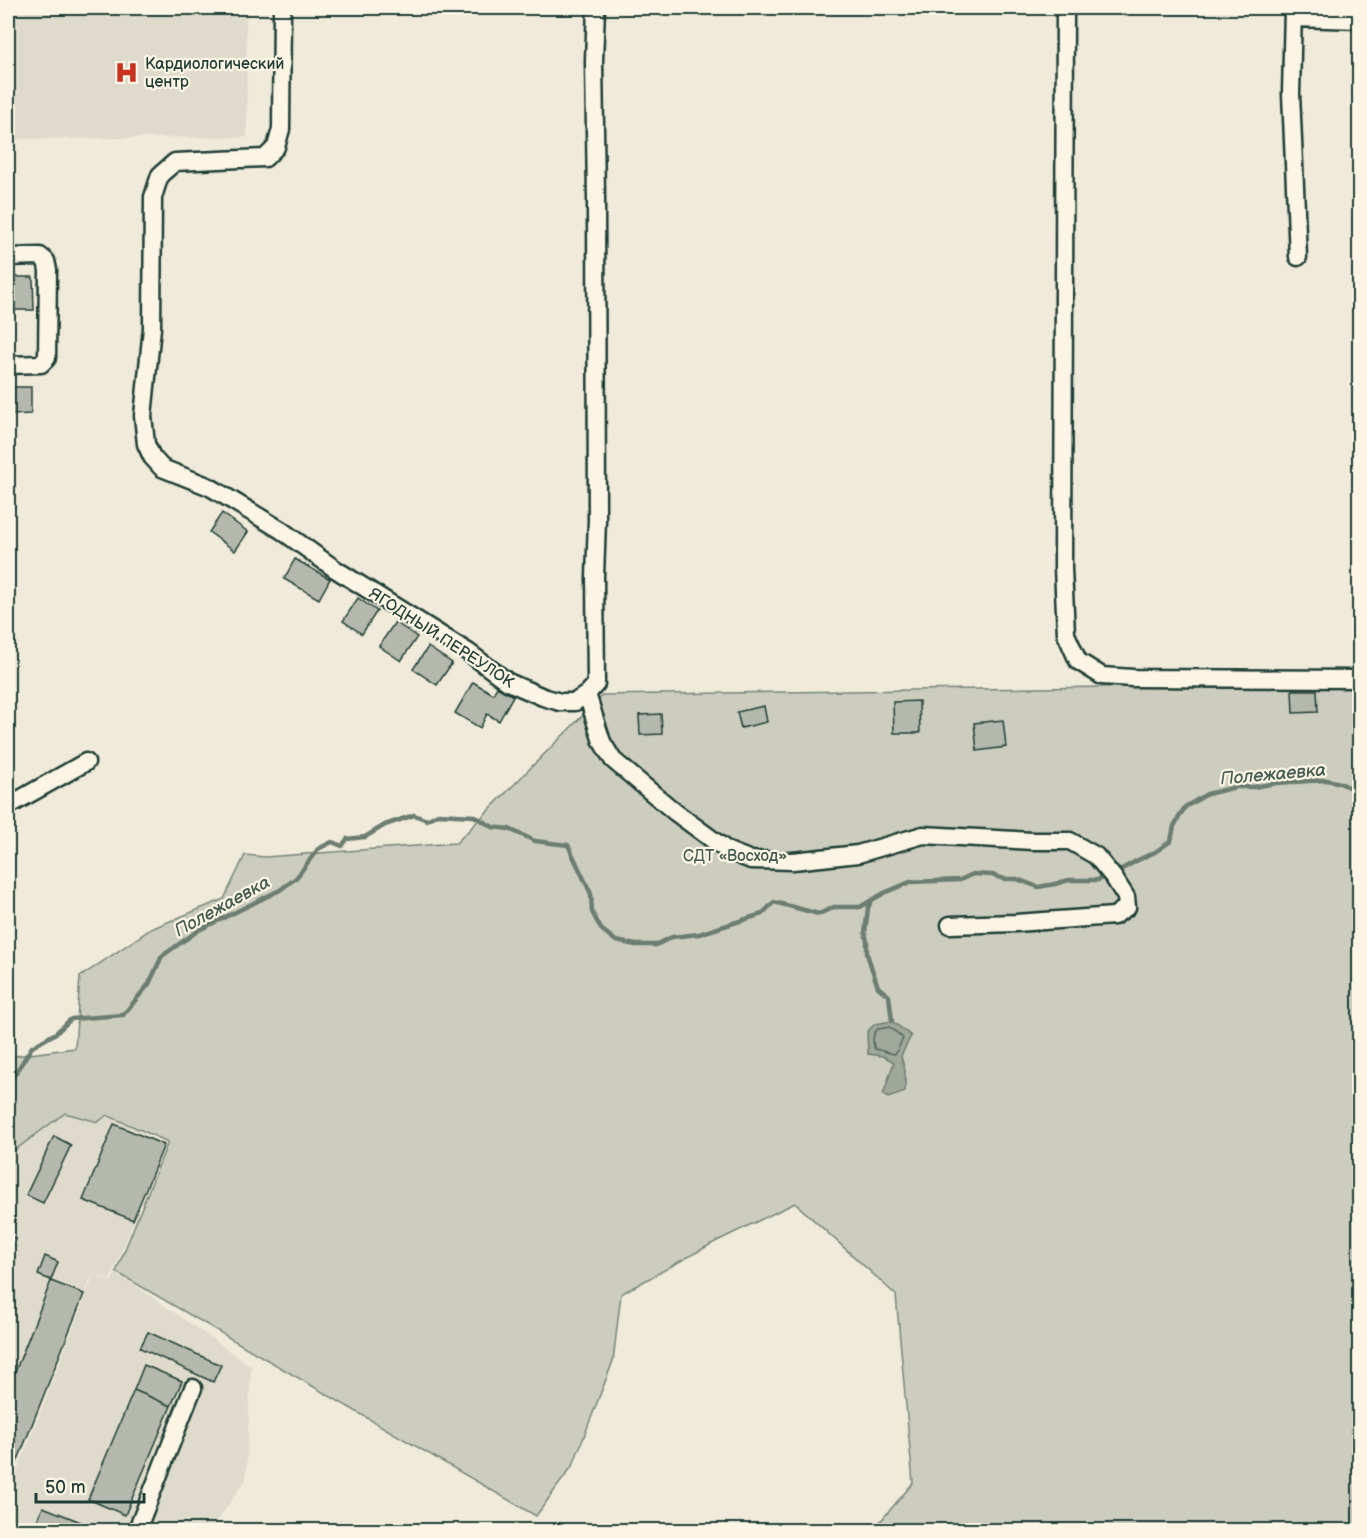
<svg xmlns="http://www.w3.org/2000/svg" width="1367" height="1538" font-family="'Balsamiq Sans',sans-serif">
<rect width="100%" height="100%" fill="#efeada"/>
<filter id="ink" filterUnits="userSpaceOnUse"><feTurbulence type="fractalNoise" baseFrequency=".0167" numOctaves="2"/><feDisplacementMap in="SourceGraphic" scale="12" xChannelSelector="R" yChannelSelector="G"/><feConvolveMatrix kernelMatrix="1 2 1 2 8 2 1 2 1" color-interpolation-filters="sRGB"/></filter>
<g filter="url(#ink)">
<path fill="#dedbcc" d="M 8,8 L 246,8 L 247,137 L 8,139 Z
M 65,1113 L 98,1122 L 107,1115 L 165,1145 L 110,1280 L 93,1273 L 8,1489 L 8,1155 Z
M 116,1272 L 251,1366 L 246,1479 L 211,1530 L 8,1530 L 8,1495 L 94,1274 L 111,1282 Z"/>
<path fill="#cccdbf" stroke="#76857a" stroke-width="1.5" d="M 1359,683 L 1359,1530 L 873,1530 L 913,1483 L 896,1295 L 795,1203 L 715,1242 L 621,1294 L 613,1361 L 573,1465 L 536,1516 L 116,1272 L 168,1142 L 107,1115 L 98,1122 L 65,1113 L 8,1155 L 8,1057 L 75,1048 L 80,977 L 151,929 L 224,899 L 245,855 L 265,857 L 456,843 L 603,695 Z"/>
<path fill="#9fa89a" stroke="#6c7d71" stroke-width="1.5" d="M 892,1021 L 911,1036 L 901,1056 L 905,1071 L 905,1092 L 888,1098 L 883,1095 L 894,1062 L 883,1056 L 868,1054 L 867,1032 L 875,1024 Z"/>
<g fill="none" stroke-linecap="round" stroke-linejoin="round">
<path stroke="#52685d" stroke-width="1.5" d="M 890,1027 L 903,1038 L 896,1053 L 894,1054 L 875,1049 L 874,1047 L 873,1041 L 874,1033 L 878,1029 Z"/>
<path stroke="#6c7d71" stroke-width="4.5" d="M 871,901 L 868,908 L 865,933 L 867,941 L 867,954 L 878,987 L 889,996 L 892,1021
M 8,1085 L 32,1047 L 56,1033 L 71,1019 L 123,1015 L 149,984 L 162,956 L 199,930 L 280,890 L 296,878 L 318,849 L 332,842 L 342,846 L 347,839 L 365,837 L 385,825 L 414,815 L 427,820 L 438,814 L 474,816 L 493,827 L 509,829 L 535,841 L 568,845 L 591,894 L 592,912 L 601,929 L 616,941 L 636,945 L 656,945 L 672,937 L 699,934 L 762,914 L 774,902 L 819,914 L 834,907 L 860,907 L 884,893 L 910,882 L 960,880 L 973,874 L 992,875 L 1004,879 L 1017,879 L 1038,887 L 1055,884 L 1069,880 L 1098,880 L 1108,874 L 1122,869 L 1136,861 L 1155,852 L 1171,841 L 1174,826 L 1185,807 L 1207,794 L 1236,787 L 1254,787 L 1276,783 L 1327,780 L 1340,783 L 1357,791 L 1360,791"/>
</g>
<path fill="#b5b9ad" stroke="#1f3d34" stroke-width="1.5" d="M 8,277 L 33,277 L 34,310 L 8,310 Z
M 8,387 L 31,387 L 31,414 L 8,415 Z
M 222,513 L 248,532 L 235,551 L 209,532 Z
M 295,559 L 330,579 L 319,599 L 284,579 Z
M 358,598 L 377,611 L 362,634 L 343,621 Z
M 395,622 L 417,637 L 401,661 L 379,646 Z
M 428,647 L 452,663 L 437,685 L 413,669 Z
M 473,682 L 493,694 L 497,687 L 513,696 L 499,721 L 487,714 L 480,728 L 455,713 Z
M 1292,690 L 1317,690 L 1318,712 L 1293,713 Z
M 919,701 L 920,733 L 894,733 L 893,702 Z
M 764,706 L 767,722 L 741,728 L 737,712 Z
M 661,714 L 662,734 L 640,735 L 639,715 Z
M 1003,720 L 1006,747 L 977,751 L 974,723 Z
M 114,1124 L 164,1145 L 133,1220 L 83,1200 Z
M 54,1136 L 71,1145 L 43,1203 L 26,1195 Z
M 8,1235 L 15,1238 L 8,1257 Z
M 45,1256 L 58,1262 L 51,1280 L 38,1275 Z
M 51,1281 L 84,1294 L 8,1485 L 8,1390 Z
M 148,1332 L 221,1365 L 213,1382 L 140,1348 Z
M 144,1365 L 182,1381 L 171,1406 L 134,1390 Z
M 134,1390 L 171,1406 L 125,1515 L 88,1499 Z
M 43,1507 L 101,1530 L 33,1530 Z"/>
<g fill="none" stroke-linecap="round" stroke-linejoin="round">
<defs>
<path id="minor" d="M 282,8 L 281,129 L 276,147 L 265,158 L 175,162 L 160,175 L 153,197 L 152,328 L 143,416 L 146,444 L 152,457 L 162,468 L 210,487 L 281,530 L 335,569 L 468,652 L 508,682 L 543,697 L 560,702 L 575,702 L 587,694 L 596,684 L 595,577 L 597,519 L 596,198 L 594,61 L 596,8
M 1065,8 L 1063,568 L 1066,634 L 1078,661 L 1102,676 L 1133,678 L 1360,679
M 1293,8 L 1291,94 L 1298,257
M 1294,18 L 1360,20
M 8,257 L 40,256 L 46,261 L 48,270 L 47,358 L 41,364 L 8,365
M 587,694 L 602,742 L 613,760 L 675,812 L 728,851 L 751,860 L 793,861 L 858,854 L 923,835 L 1033,841 L 1070,841 L 1096,856 L 1114,878 L 1126,897 L 1127,907 L 1114,916 L 1016,923 L 950,925
M 8,806 L 86,762
M 137,1530 L 193,1388"/>
</defs>
<use href="#minor" stroke="#1f3d34" stroke-width="21"/>
<use href="#minor" stroke="#fcf5e5" stroke-width="16"/>
</g>
</g>
<defs>
<symbol id="hospital-bare" viewBox="-9 -9 18 18"><path d="M-5-5h3v3.5h4V-5h3V5h-3V1.5h-4V5h-3Z" fill="#c8321e" stroke="#fcf5e5" stroke-width="2.5" paint-order="stroke"/></symbol>
</defs>
<g fill-rule="evenodd">
<use href="#hospital-bare" x="110" y="56" width="33" height="33"/>
</g>
<g text-anchor="middle" stroke-width="4.5" stroke-linejoin="round" paint-order="stroke">
<g font-size="16" fill="#1f3d34" stroke="#fcf5e5" text-anchor="start">
<text x="145" y="69">Кардиологический<tspan x="145" dy="18">центр</tspan></text>
</g>
<g font-size="16" fill="#1f3d34" stroke="#fcf5e5">
<text transform="translate(442 637) rotate(33)" y="6">ЯГОДНЫЙ ПЕРЕУЛОК</text>
</g>
<g font-size="16" fill="#425a50" stroke="#fcf5e5">
<text x="735" y="861">СДТ «Восход»</text>
</g>
<g font-size="18" font-style="italic" fill="#455d53" stroke="#fcf5e5">
<text transform="translate(1273 774) rotate(-5)" y="6">Полежаевка</text>
<text transform="translate(222 906) rotate(-29)" y="6">Полежаевка</text>
</g>
</g>
<rect width="1367" height="1538" fill="none" stroke="#fcf5e5" stroke-width="30"/>
<rect x="15" y="15" width="1337" height="1508" fill="none" stroke="#1f3d34" stroke-width="2" filter="url(#ink)"/>
<path d="M36 1493v9h108v-9" fill="none" stroke="#1f3d34" stroke-width="3"/>
<text x="45" y="1493" font-size="18" fill="#1f3d34" stroke="#fcf5e5" stroke-width="4.5" paint-order="stroke">50 m</text>
</svg>
